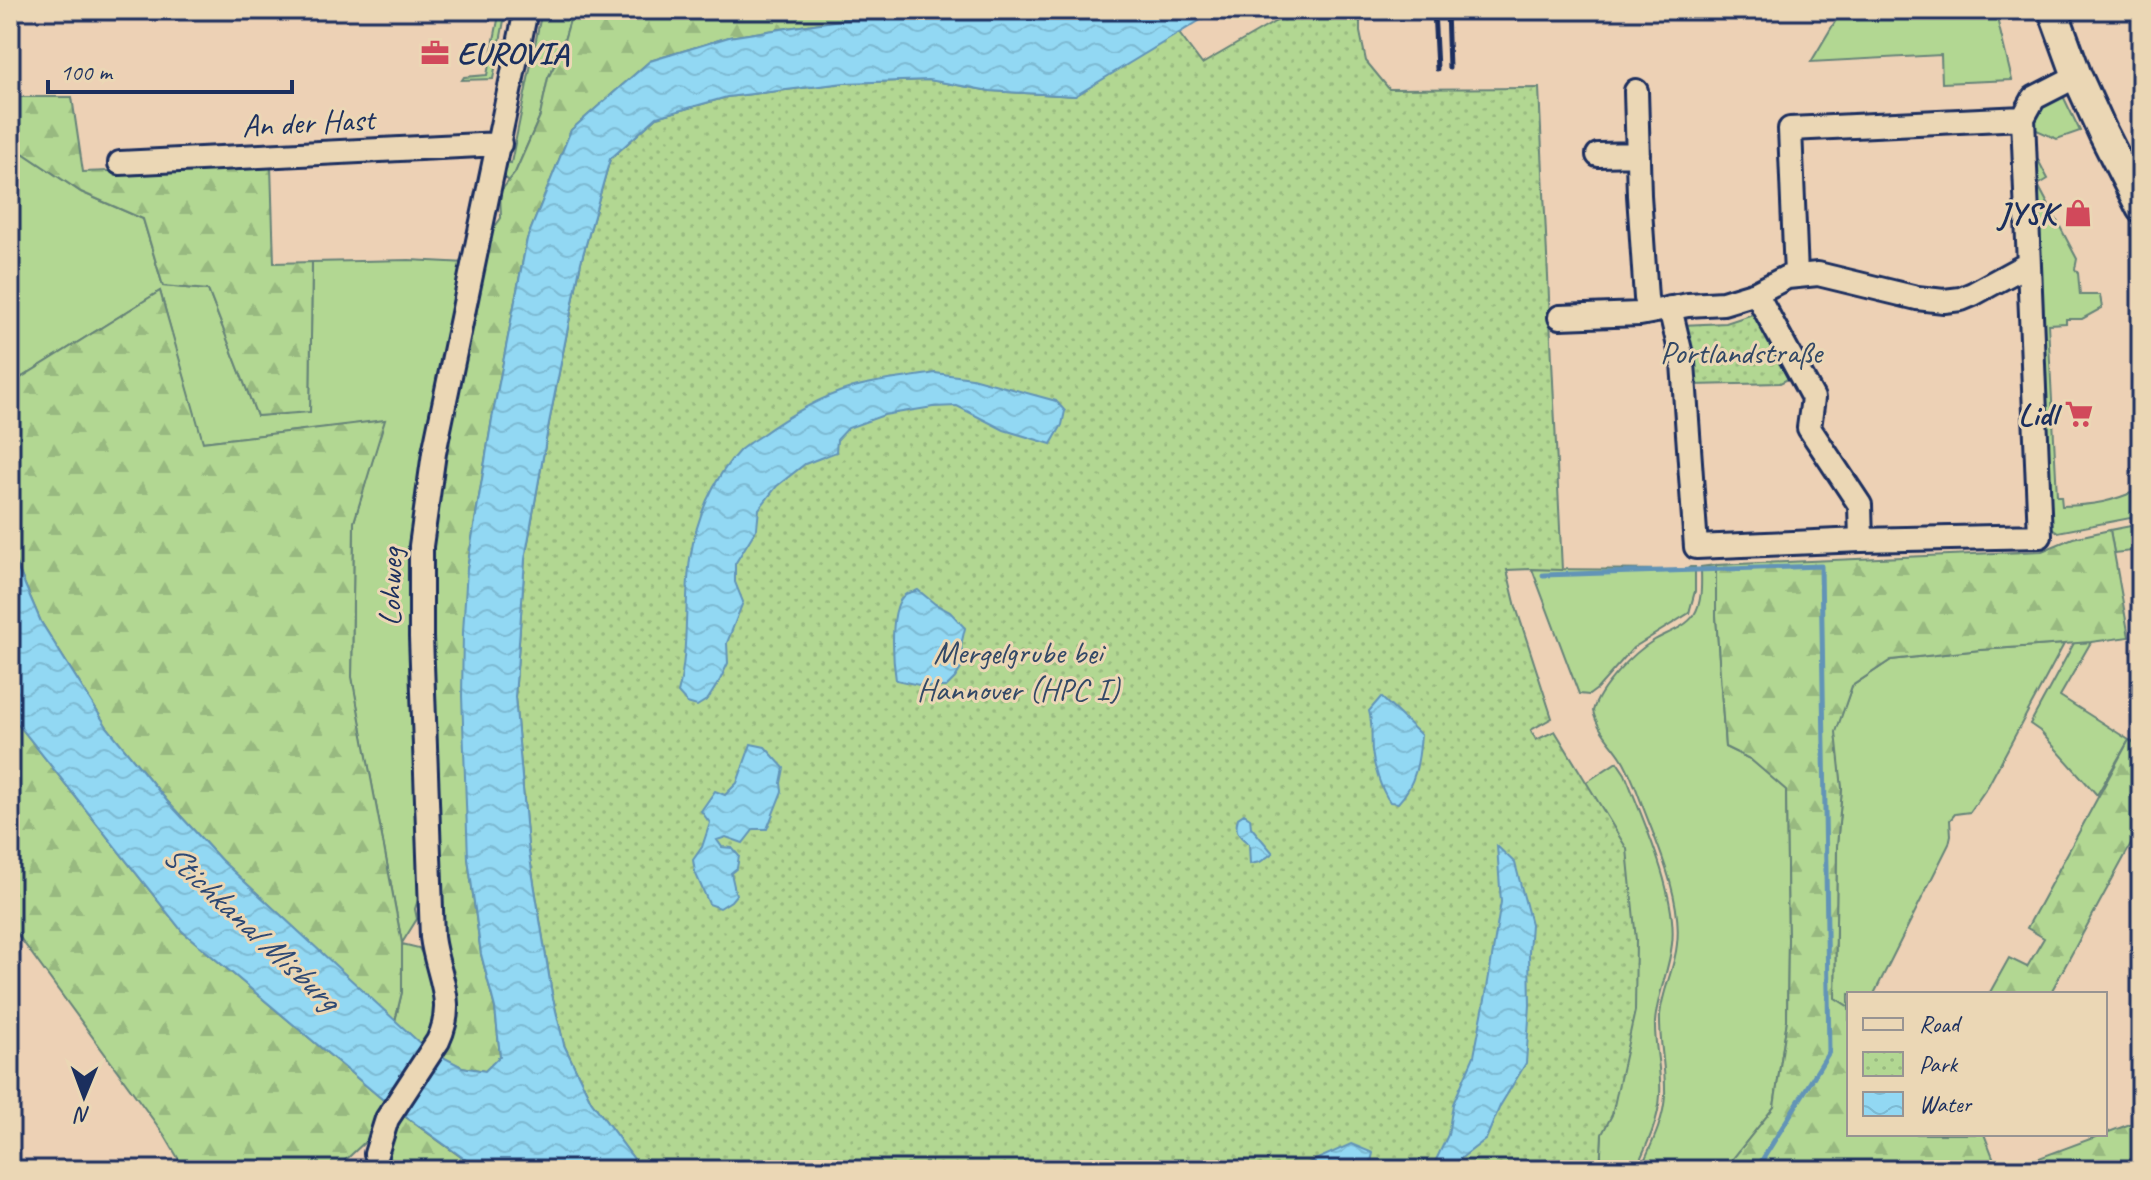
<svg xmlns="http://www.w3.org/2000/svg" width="2151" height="1180" font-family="Caveat,sans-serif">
<defs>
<pattern id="forest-firs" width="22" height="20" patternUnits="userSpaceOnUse" patternTransform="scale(2)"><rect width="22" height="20" fill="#b2d792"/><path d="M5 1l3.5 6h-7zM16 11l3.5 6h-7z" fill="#98b980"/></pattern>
<pattern id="park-dots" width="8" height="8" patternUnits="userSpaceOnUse" patternTransform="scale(2)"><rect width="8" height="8" fill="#b2d792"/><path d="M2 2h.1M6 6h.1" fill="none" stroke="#98b980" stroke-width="1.8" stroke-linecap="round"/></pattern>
<pattern id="water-waves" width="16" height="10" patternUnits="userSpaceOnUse" patternTransform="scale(2)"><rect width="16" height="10" fill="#92d8f3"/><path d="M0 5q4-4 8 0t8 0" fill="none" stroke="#7dbad3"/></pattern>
</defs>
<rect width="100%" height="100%" fill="#edd1b5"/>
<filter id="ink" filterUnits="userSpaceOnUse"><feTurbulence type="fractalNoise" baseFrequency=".0125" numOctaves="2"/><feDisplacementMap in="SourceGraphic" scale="16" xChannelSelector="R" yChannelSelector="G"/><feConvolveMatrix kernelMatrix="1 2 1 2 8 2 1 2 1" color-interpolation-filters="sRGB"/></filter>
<g filter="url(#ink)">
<path fill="#b2d792" stroke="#668378" stroke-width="2" d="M 500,10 L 506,10 L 493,79 L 462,80 L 464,77 L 487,75 Z
M 542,10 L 573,10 L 560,54 L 548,78 L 540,116 L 515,173 L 509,181 L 502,175 L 506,162 L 511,163 Z
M 1842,10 L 1995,10 L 2012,80 L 1942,83 L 1941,55 L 1811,62 Z
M 2063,96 L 2080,131 L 2057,139 L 2032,128 C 2036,109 2043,98 2063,96 Z
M 10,137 L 15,147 L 81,192 L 143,219 L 163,286 L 208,290 L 257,416 L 310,411 L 312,262 L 409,260 L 467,263 L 424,881 L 415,909 L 417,919 L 402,943 L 352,678 L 354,522 L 384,421 L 202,442 L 160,291 L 14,382 L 10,379 Z
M 2037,158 L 2048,179 L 2038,185 L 2077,259 L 2075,269 L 2078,273 L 2080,295 L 2100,295 L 2102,308 L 2082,319 L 2066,319 L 2066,323 L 2048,324 L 2057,496 L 2061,496 L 2062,506 C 2095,505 2111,502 2141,489 L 2141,516 L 2058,532 L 2049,526 L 2028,169 Z
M 2141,524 L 2141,550 L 2114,553 L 2110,530 Z
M 1716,565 L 1716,615 L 1725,747 L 1750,759 L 1786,789 L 1788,939 L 1787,1020 L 1774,1107 L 1724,1170 L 1640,1170 C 1650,1147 1664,1121 1665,1095 C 1666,1068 1659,1042 1660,1015 C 1662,991 1675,968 1677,944 C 1683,895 1653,836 1637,791 C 1632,779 1628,768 1621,757 C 1611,742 1597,729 1593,711 C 1599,688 1633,653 1653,641 C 1666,633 1685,628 1694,615 C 1703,601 1701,582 1701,567 Z
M 1690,567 L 1695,567 L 1695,591 L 1689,613 L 1633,648 L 1597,689 L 1589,695 L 1579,694 L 1532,569 L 1686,570 Z
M 2091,642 L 2060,696 L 2129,740 L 2097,795 L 2040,731 L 2030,724 L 2074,643 Z
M 2064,644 L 1988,786 L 1970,812 L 1955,814 L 1950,820 L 1951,835 L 1949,844 L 1874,994 L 1849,994 L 1849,1007 L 1835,998 L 1837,846 L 1842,789 L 1835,732 L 1852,686 L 1891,660 L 1980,650 Z
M 1617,762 L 1625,774 C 1643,819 1678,897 1672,944 C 1669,971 1657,995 1655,1022 C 1654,1046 1662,1071 1660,1095 C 1659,1121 1646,1147 1635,1170 L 1600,1170 L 1602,1134 L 1567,798 L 1585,783 Z
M 402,944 L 419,948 L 425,959 L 441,1012 L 424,1047 L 395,1021 L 402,992 Z"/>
<path fill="url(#forest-firs)" stroke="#668378" stroke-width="2" d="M 573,10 L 906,10 L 729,37 L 650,61 L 571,130 L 527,239 L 492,419 L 467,569 L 468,858 L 481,954 L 495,1008 L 500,1056 L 485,1071 L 462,1067 L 436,1055 L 459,1013 L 459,1006 L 448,974 L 442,928 L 428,617 L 434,497 L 489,235 L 501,218 L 500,192 L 515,173 L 540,116 L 548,78 L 560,54 Z
M 10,97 L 72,97 L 83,172 L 271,165 L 274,263 L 312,262 L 310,412 L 257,416 L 208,290 L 163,286 L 143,219 L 81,192 L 14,147 L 10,137 Z
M 160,291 L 203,442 L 385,420 L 354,522 L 352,677 L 402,943 L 402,992 L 395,1021 L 221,860 L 167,801 L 107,727 L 41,622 L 10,550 L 10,379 L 14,382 Z
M 2110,530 L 2129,637 L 2091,642 L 1980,650 L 1891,660 L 1852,686 L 1836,732 L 1842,789 L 1837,846 L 1835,998 L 1849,1007 L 1849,1134 L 1984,1134 L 1998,1170 L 1724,1170 L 1774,1107 L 1787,1020 L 1788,939 L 1786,790 L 1750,759 L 1725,747 L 1716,615 L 1716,565 L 2042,551 L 2073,538 Z
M 10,714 L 182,931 L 388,1104 L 368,1139 L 335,1170 L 185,1170 L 165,1136 L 10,924 Z
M 2129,740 L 2141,746 L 2141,826 L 2050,994 L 1989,994 L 2009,958 L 2027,967 L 2044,938 L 2027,928 Z
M 400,1113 L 479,1170 L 396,1170 L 387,1152 Z
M 2141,1120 L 2141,1170 L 2007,1170 Z"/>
<path fill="url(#park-dots)" stroke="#668378" stroke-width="2" d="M 1290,10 L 1360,10 L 1360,32 L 1366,61 L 1389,89 L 1539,88 L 1562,570 L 1532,569 L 1507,570 L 1516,607 L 1552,718 L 1531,730 L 1536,740 L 1555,731 L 1627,849 L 1636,940 L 1635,1011 L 1612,1115 L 1602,1134 L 1600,1170 L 642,1170 L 591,1101 L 564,1045 L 552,994 L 528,846 L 515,697 L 525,559 L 549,423 L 581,262 L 610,159 L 657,117 L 727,97 L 844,83 L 930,80 L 990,91 L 1075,96 L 1178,32 L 1202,64 L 1278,20 Z
M 1759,312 L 1794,376 L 1780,383 L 1693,385 L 1682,325 L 1726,323 Z"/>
<path fill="url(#water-waves)" stroke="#6294b7" stroke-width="2" d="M 906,10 L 1217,10 L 1075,96 L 990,91 L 929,80 L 844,83 L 727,97 L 657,117 L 610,159 L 581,262 L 549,423 L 525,559 L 515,697 L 528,846 L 552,994 L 564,1045 L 591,1101 L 642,1170 L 480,1170 L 388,1104 L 182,931 L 10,714 L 10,550 L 41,622 L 107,727 L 167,801 L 221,860 L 424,1047 L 462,1067 L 485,1071 L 500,1056 L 495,1008 L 481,954 L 468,858 L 462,696 L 463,632 L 467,569 L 492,419 L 527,239 L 571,130 L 650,61 L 729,37 Z
M 935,373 L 972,378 L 1056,401 L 1065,411 L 1062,425 L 1051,444 L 1004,430 L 957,406 L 933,407 L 884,415 L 848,428 L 837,440 L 836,452 L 805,464 L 777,486 L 759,509 L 757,528 L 735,564 L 735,582 L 743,602 L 727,643 L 728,663 L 720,680 L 708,699 L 697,706 L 687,703 L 678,693 C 689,652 684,603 690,559 C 696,520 712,479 740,450 C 746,445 753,440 760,436 C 788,416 818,398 851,388 C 875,380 910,378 935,373 Z
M 918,590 L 935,604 L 950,612 L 965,628 L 961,645 L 964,664 L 955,678 L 946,687 L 928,687 L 896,680 C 893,662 888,605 906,594 C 909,592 914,592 918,590 Z
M 1381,697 L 1421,735 C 1419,760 1416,784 1398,803 L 1390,802 C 1381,790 1374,767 1372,751 C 1371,737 1373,725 1369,711 Z
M 751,744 L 765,747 L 784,768 L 781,783 L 782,791 L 767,829 L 754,829 L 743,843 L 726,837 L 717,840 L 722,847 L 732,848 L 739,856 L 737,868 L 731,873 L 736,895 L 731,901 L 720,908 L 709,904 L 695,872 L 693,860 L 702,847 L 710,823 L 701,811 L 715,791 L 725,795 L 737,783 Z
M 1244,814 L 1250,818 L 1251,827 L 1273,853 L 1260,862 L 1250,864 L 1249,844 C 1238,835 1234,832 1238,818 Z
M 1497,846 L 1515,863 L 1531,924 L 1529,952 L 1530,1005 L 1526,1063 L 1500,1106 L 1486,1139 L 1455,1163 L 1441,1170 L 1435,1170 L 1435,1162 L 1448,1135 L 1453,1104 L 1474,1056 L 1486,994 L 1501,902 Z
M 1351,1144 L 1373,1153 L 1370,1166 L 1366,1170 L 1293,1170 Z"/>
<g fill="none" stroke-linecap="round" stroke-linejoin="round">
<path stroke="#6294b7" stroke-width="5" d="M 1543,575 L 1821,566 L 1829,1052 L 1756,1170"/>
<defs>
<path id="minor" d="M 1636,91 L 1639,195 L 1646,298 L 1650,312
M 1598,155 L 1638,154
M 120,163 L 500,144
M 1796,275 L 1790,129 L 2023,118
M 1670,308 L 1683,363 L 1696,547 L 1861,540 L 2040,536 L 2023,118 L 2034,98 L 2077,76
M 1560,317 L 1640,314 L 1688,305 L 1723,303 L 1756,293
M 1861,540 L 1860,505 L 1809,428 L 1813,398 L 1756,293 L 1787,277 L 1818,274 L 1917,298 L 1944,301 L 1961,299 L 1973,294 L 2028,264
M 376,1154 L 387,1119 L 438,1041 C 457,1001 437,976 432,937 L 421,637 L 421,546 L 434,453 L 526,10"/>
<path id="major" d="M 2053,10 L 2077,76 L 2103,133 L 2141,208"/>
</defs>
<use href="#minor" stroke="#1b2f5e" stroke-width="28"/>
<use href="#major" stroke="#1b2f5e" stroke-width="34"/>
<use href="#minor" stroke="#ebd7b5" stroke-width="22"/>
<use href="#major" stroke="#ebd7b5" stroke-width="28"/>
<path stroke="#1b2f5e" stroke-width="5" d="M 1434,10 L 1437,69
M 1447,10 L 1449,68"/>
</g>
</g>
<defs>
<symbol id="office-bare" viewBox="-9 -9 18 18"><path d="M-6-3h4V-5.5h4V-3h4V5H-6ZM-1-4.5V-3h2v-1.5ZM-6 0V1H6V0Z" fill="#d1495b" stroke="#ebd7b5" stroke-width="2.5" paint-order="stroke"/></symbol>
<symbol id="shop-bare" viewBox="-9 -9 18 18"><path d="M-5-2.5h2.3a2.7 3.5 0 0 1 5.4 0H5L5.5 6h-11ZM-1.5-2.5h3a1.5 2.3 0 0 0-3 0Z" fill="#d1495b" stroke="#ebd7b5" stroke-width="2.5" paint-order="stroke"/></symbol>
<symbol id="supermarket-bare" viewBox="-9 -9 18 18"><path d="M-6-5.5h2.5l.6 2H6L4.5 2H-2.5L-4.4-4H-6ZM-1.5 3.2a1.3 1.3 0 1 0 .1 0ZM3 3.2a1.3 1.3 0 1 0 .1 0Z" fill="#d1495b" stroke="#ebd7b5" stroke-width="2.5" paint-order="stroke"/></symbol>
</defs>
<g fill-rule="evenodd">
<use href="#office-bare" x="415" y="33" width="40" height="40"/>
<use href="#shop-bare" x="2058" y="193" width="40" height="40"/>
<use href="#supermarket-bare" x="2059" y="394" width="40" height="40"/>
</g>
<g text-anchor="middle" stroke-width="6" stroke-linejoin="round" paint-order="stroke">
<g font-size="32" font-weight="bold" fill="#1b2f5e" stroke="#ebd7b5" text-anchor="end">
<text x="457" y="64" text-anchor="start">EUROVIA</text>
<text x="2056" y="224">JYSK</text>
<text x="2057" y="425">Lidl</text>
</g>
<g font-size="32" fill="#1b2f5e" stroke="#ebd7b5">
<text transform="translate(308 122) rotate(-3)" y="11">An der Hast</text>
<text transform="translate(390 587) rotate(-89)" y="11">Lohweg</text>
</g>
<g font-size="32" fill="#324866" stroke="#ebd7b5">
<text x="1741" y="363">Portlandstraße</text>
<text x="1018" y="663">Mergelgrube bei<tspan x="1018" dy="37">Hannover (HPC I)</tspan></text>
</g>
<g font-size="34" font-style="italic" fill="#2d4874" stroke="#ebd7b5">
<text transform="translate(252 926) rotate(43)" y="12">Stichkanal Misburg</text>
</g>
</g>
<rect width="2151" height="1180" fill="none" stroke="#ebd7b5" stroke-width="40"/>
<rect x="20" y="20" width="2111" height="1140" fill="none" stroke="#1b2f5e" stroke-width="3" filter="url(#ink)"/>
<rect x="1847" y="992" width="260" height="144" fill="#ebd7b5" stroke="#989492" stroke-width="2"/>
<rect x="1863" y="1018" width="40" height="12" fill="#ebd7b5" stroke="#989492" stroke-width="2"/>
<text x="1919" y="1032" font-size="24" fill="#1b2f5e">Road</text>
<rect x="1863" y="1052" width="40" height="24" fill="url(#park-dots)" stroke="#989492" stroke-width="2"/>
<text x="1919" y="1072" font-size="24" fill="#1b2f5e">Park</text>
<rect x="1863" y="1092" width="40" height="24" fill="url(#water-waves)" stroke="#989492" stroke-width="2"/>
<text x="1919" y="1112" font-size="24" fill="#1b2f5e">Water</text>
<g transform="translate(84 1096) rotate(181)" stroke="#ebd7b5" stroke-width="6" paint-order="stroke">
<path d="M0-6L14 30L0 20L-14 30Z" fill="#1b2f5e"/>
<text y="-12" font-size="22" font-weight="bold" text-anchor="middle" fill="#1b2f5e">N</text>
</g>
<path d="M48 80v12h244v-12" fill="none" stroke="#1b2f5e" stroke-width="4"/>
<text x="60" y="80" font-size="24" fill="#1b2f5e" stroke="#ebd7b5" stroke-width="6" paint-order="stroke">100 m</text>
</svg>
